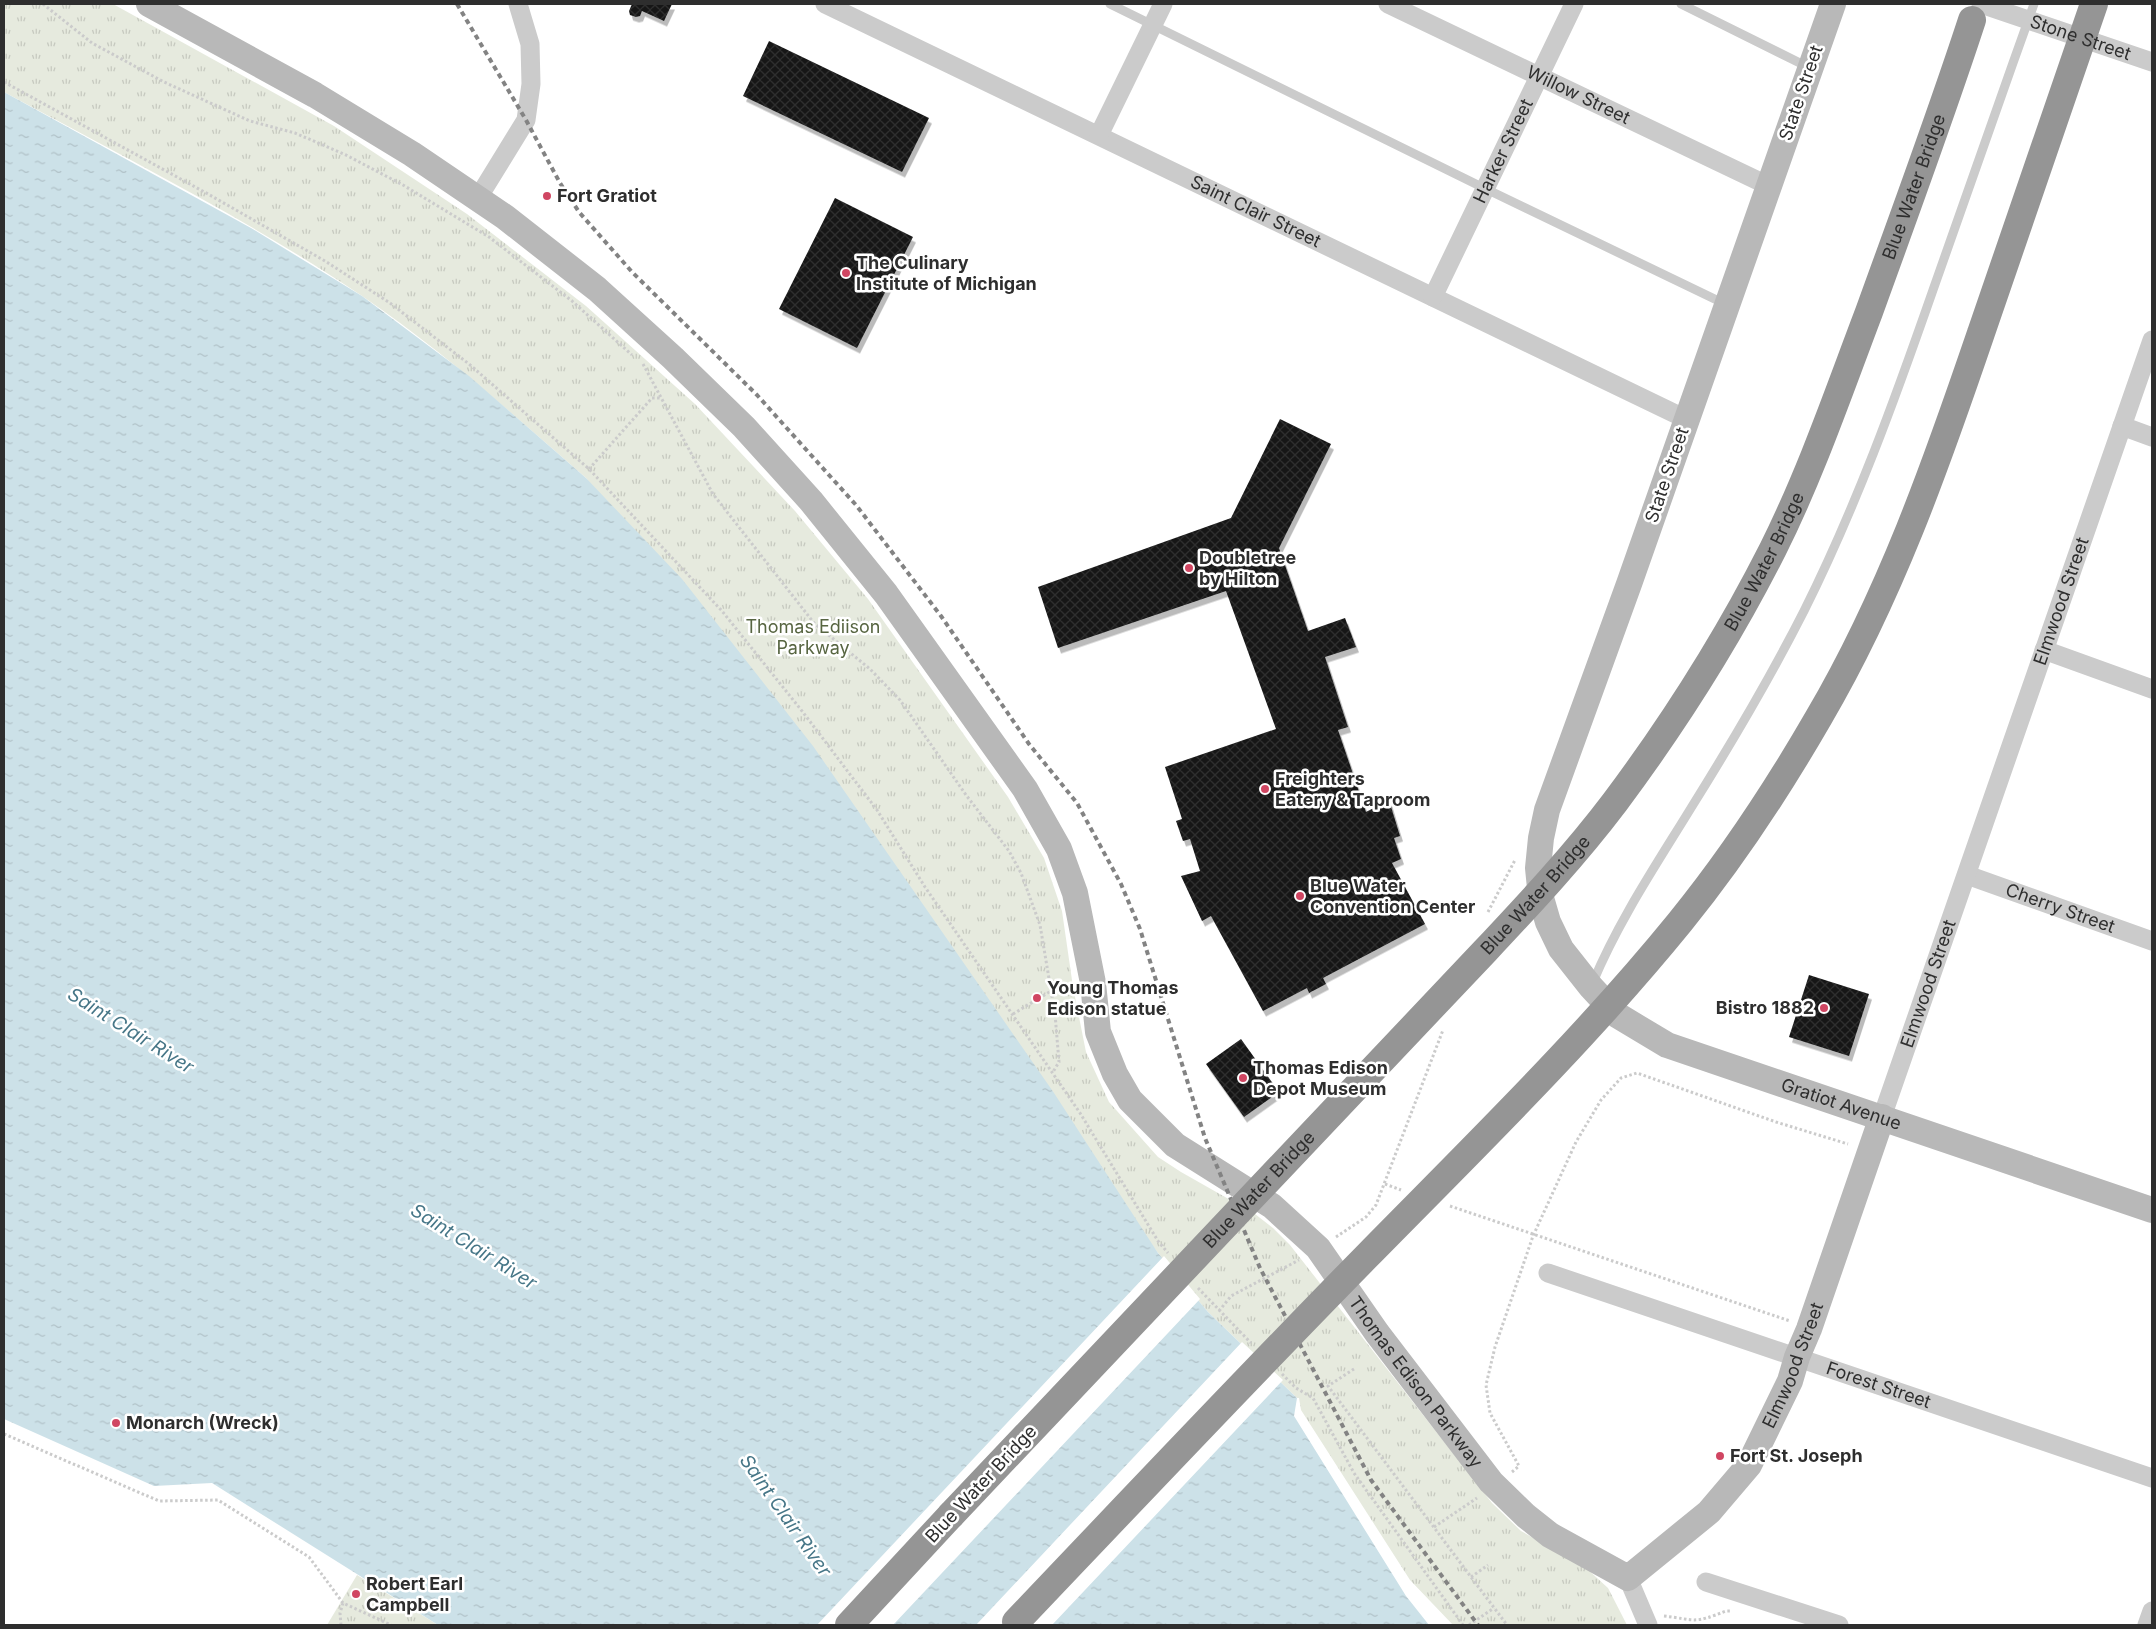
<svg xmlns="http://www.w3.org/2000/svg" width="2156" height="1629" font-family="Inter,sans-serif">
<defs>
<pattern id="park-tufts" width="24" height="20" patternUnits="userSpaceOnUse" patternTransform="scale(1.25)"><rect width="24" height="20" fill="#e6eade"/><path d="M3 7l-1-3M5 7V3M7 7l1-3M15 17l-1-3M17 17v-4M19 17l1-3" fill="none" stroke="#c6c9bf"/></pattern>
<pattern id="water-ripples" width="26" height="14" patternUnits="userSpaceOnUse" patternTransform="scale(1.25)"><rect width="26" height="14" fill="#cce1e8"/><path d="M2 4q2-2 4 0t4 0M15 11q2-2 4 0t4 0" fill="none" stroke="#b0c1c7"/></pattern>
<pattern id="building-cross-hatch" width="8" height="8" patternUnits="userSpaceOnUse" patternTransform="scale(1.25)"><rect width="8" height="8" fill="#151515"/><path d="M0 0l8 8M0 8l8-8" fill="none" stroke="#2f2f2f"/></pattern>
<filter id="shadow"><feDropShadow dx="3" dy="5.5" stdDeviation="0" flood-color="#0004"/></filter>
</defs>
<rect width="100%" height="100%" fill="#fff"/>
<path fill="url(#park-tufts)" d="M 4,4 L 113,4 L 334,126 L 467,214 L 586,306 L 695,404 L 795,511 L 868,599 L 1008,797 L 1044,858 L 1062,911 L 1073,987 L 1086,1052 L 1109,1102 L 1158,1157 L 1181,1172 L 1255,1214 L 1273,1228 L 1290,1245 L 1492,1503 L 1521,1531 L 1585,1567 L 1608,1588 L 1627,1625 L 1451,1625 L 1408,1581 L 1298,1411 L 1297,1398 L 1208,1312 L 1158,1253 L 586,478 C 513,415 442,350 362,296 C 249,220 124,157 4,92 Z
M 357,1575 L 438,1625 L 327,1625 Z"/>
<path fill="url(#water-ripples)" d="M 4,92 L 251,228 L 362,296 L 469,376 L 586,478 L 682,579 L 813,746 L 1054,1093 L 1158,1253 L 1208,1312 L 1297,1398 L 1299,1411 L 1408,1581 L 1451,1625 L 438,1625 L 212,1483 L 154,1486 L 4,1419 Z"/>
<path fill="#fff" d="M 1164,1256 L 1200,1299 L 893,1625 L 817,1625 Z
M 1242,1342 L 1283,1380 L 1052,1625 L 976,1625 Z
M 1297,1398 L 1299,1398 L 1301,1410 L 1410,1580 L 1453,1625 L 1429,1625 L 1406,1596 L 1294,1416 Z"/>
<path fill="url(#building-cross-hatch)" filter="url(#shadow)" d="M 632,4 L 672,4 L 664,21 L 642,11 L 640,16 L 636,17 L 630,15 L 629,11 Z
M 769,41 L 929,118 L 902,172 L 743,96 Z
M 835,198 L 913,237 L 857,348 L 779,309 Z
M 1280,419 L 1331,444 L 1279,548 L 1308,631 L 1345,618 L 1356,647 L 1325,657 L 1348,727 L 1338,730 L 1366,812 L 1389,800 L 1400,836 L 1394,838 L 1401,859 L 1392,863 L 1425,924 L 1323,978 L 1326,984 L 1309,993 L 1307,988 L 1263,1011 L 1211,916 L 1202,921 L 1181,876 L 1200,871 L 1190,839 L 1183,841 L 1176,821 L 1182,819 L 1165,767 L 1276,729 L 1226,591 L 1058,648 L 1038,587 L 1231,518 Z
M 1809,975 L 1869,994 L 1849,1056 L 1789,1037 Z
M 1241,1039 L 1279,1092 L 1244,1117 L 1206,1064 Z"/>
<g fill="none" stroke-linecap="round" stroke-linejoin="round">
<path stroke="#cbcbcb" stroke-width="3" stroke-dasharray="2.5 2.5" stroke-linecap="butt" d="M 43,4 L 92,43 L 164,82 L 250,121 L 295,133 L 346,155 L 403,185 L 489,237 L 572,301 L 632,355
M 4,82 L 208,194 L 325,261 L 390,303 L 469,364 L 589,469 L 722,611 L 802,711 L 877,810 L 925,887 L 1080,1113 L 1158,1241 L 1168,1253
M 643,364 L 713,494 L 814,623 L 870,669 L 900,700 L 966,795 L 1009,851 L 1021,873 L 1040,925 L 1055,1014 L 1059,1062 L 1053,1072
M 589,469 L 652,398 L 661,398
M 1488,912 L 1515,860
M 1013,1014 L 1051,991
M 1385,1184 L 1401,1190
M 1450,1206 L 1790,1321
M 1336,1237 L 1366,1217 L 1376,1205 L 1443,1030
M 1198,1288 L 1251,1343
M 1219,1311 L 1231,1296 L 1299,1260
M 1354,1369 L 1328,1386 L 1507,1625
M 1282,1374 L 1296,1388 L 1313,1398 L 1354,1473 L 1463,1625
M 4,1434 L 159,1501 L 218,1500 L 309,1557 L 343,1603 L 391,1625
M 1512,1472 L 1519,1466 L 1490,1413 L 1486,1385 L 1495,1347 L 1533,1236 L 1576,1142 L 1601,1100 L 1621,1078 L 1637,1073 L 1776,1122 L 1848,1144
M 1434,1527 L 1477,1498
M 1471,1577 L 1488,1565
M 1664,1616 C 1697,1620 1693,1624 1726,1611 L 1730,1611
M 341,1625 L 340,1613 L 343,1603
M 1469,1625 L 1494,1608"/>
<path stroke="#cbcbcb" stroke-width="9" d="M 1110,4 L 1484,188 L 1725,304
M 1681,4 L 1808,67
M 1593,982 C 1619,920 1656,865 1691,808 C 1731,744 1770,678 1804,611 C 1856,507 1895,399 1933,290 C 1967,194 2000,99 2034,4"/>
<g stroke="#cbcbcb" stroke-width="19">
<path id="s1" d="M 825,4 L 1686,419"/>
<path id="s2" d="M 1388,4 L 1769,186"/>
<path id="s3" d="M 1981,4 L 2152,62"/>
<path d="M 1099,135 L 1163,4"/>
<path d="M 478,198 L 526,120 L 531,84 L 530,44 L 518,4"/>
<path id="s4" d="M 1433,297 L 1574,4"/>
<path d="M 2122,426 L 2152,437"/>
<path d="M 2044,650 L 2152,689"/>
<path id="s5" d="M 1967,875 L 2152,941"/>
<path id="s6" d="M 1882,1117 L 2152,340"/>
<path id="s7" d="M 1548,1273 L 2152,1478"/>
<path d="M 1628,1578 L 1648,1625"/>
<path d="M 1706,1582 L 1839,1625"/>
<path d="M 2147,1625 L 2152,1611"/>
</g>
<g stroke="#b8b8b8" stroke-width="26">
<path id="s8" d="M 149,4 L 315,95 L 412,154 L 505,217 L 597,289 L 673,358 L 744,427 L 811,501 L 886,594 L 1025,789 L 1059,849 L 1075,893 L 1093,983 L 1098,1032 L 1115,1074 L 1130,1100 L 1175,1145 L 1272,1206 L 1318,1248 L 1377,1333 L 1491,1482 L 1526,1516 L 1550,1535 L 1628,1578 L 1709,1512 L 1749,1465 L 1790,1381 L 1797,1357 L 1809,1329 L 1882,1117"/>
<path id="s9" d="M 1833,4 L 1629,584 L 1547,810 L 1541,838 L 1538,868 L 1541,898 L 1548,922 L 1561,949 L 1591,987 L 1617,1015 L 1667,1045 L 2152,1210"/>
</g>
<path stroke="#959595" stroke-width="28" d="M 849,1625 L 951,1515"/>
<path stroke="#838383" stroke-width="4" stroke-dasharray="5 4" stroke-linecap="butt" d="M 457,4 L 526,120 L 560,183 L 579,212 L 632,272 L 757,395 L 856,505 L 941,616 L 1029,744 L 1077,803 L 1121,884 L 1140,929 L 1205,1138 L 1260,1268 L 1371,1480 L 1478,1625"/>
<g stroke="#959595" stroke-width="28">
<path id="s10" d="M 951,1515 L 1485,951 C 1530,903 1575,855 1615,802 C 1674,723 1728,638 1773,549 C 1811,473 1839,391 1869,312 C 1904,215 1940,118 1972,20"/>
<path d="M 1016,1622 C 1133,1499 1249,1376 1367,1256 C 1474,1147 1584,1040 1680,922 C 1732,858 1778,788 1819,717 C 1890,596 1936,465 1981,333 C 2019,223 2057,113 2094,4"/>
</g>
</g>
<g fill="#d04662" stroke="#fff" stroke-width="2">
<circle cx="547" cy="196" r="5"/>
<circle cx="846" cy="273" r="5"/>
<circle cx="1189" cy="568" r="5"/>
<circle cx="1265" cy="789" r="5"/>
<circle cx="1300" cy="896" r="5"/>
<circle cx="1037" cy="998" r="5"/>
<circle cx="1824" cy="1008" r="5"/>
<circle cx="1243" cy="1078" r="5"/>
<circle cx="116" cy="1423" r="5"/>
<circle cx="1720" cy="1456" r="5"/>
<circle cx="356" cy="1594" r="5"/>
</g>
<g text-anchor="middle" stroke-width="5" stroke-linejoin="round" paint-order="stroke">
<g font-size="18" fill="#2e2e2e" stroke="#fff">
<text dy="6" stroke="none"><textPath href="#s3" startOffset="105">Stone Street</textPath></text>
<text transform="translate(1801 93) rotate(-71)" y="6">State Street</text>
<text dy="6" stroke="none"><textPath href="#s2" startOffset="211">Willow Street</textPath></text>
<text dy="6" stroke="none"><textPath href="#s4" startOffset="162">Harker Street</textPath></text>
<text dy="6" stroke="none"><textPath href="#s10" startOffset="1662">Blue Water Bridge</textPath></text>
<text dy="6" stroke="none"><textPath href="#s1" startOffset="478">Saint Clair Street</textPath></text>
<text transform="translate(1667 475) rotate(-71)" y="6">State Street</text>
<text dy="6" stroke="none"><textPath href="#s10" startOffset="1258">Blue Water Bridge</textPath></text>
<text dy="6" stroke="none"><textPath href="#s6" startOffset="546">Elmwood Street</textPath></text>
<text dy="6" stroke="none"><textPath href="#s10" startOffset="852">Blue Water Bridge</textPath></text>
<text dy="6" stroke="none"><textPath href="#s5" startOffset="99">Cherry Street</textPath></text>
<text dy="6" stroke="none"><textPath href="#s6" startOffset="141">Elmwood Street</textPath></text>
<text dy="6" stroke="none"><textPath href="#s9" startOffset="1328">Gratiot Avenue</textPath></text>
<text dy="6" stroke="none"><textPath href="#s10" startOffset="448">Blue Water Bridge</textPath></text>
<text dy="6" stroke="none"><textPath href="#s8" startOffset="2500">Elmwood Street</textPath></text>
<text dy="6" stroke="none"><textPath href="#s8" startOffset="1931">Thomas Edison Parkway</textPath></text>
<text dy="6" stroke="none"><textPath href="#s7" startOffset="349">Forest Street</textPath></text>
<text transform="translate(981 1484) rotate(-47)" y="6">Blue Water Bridge</text>
</g>
<g font-size="18" font-weight="bold" fill="#2e2e2e" stroke="#fff" text-anchor="start">
<text x="557" y="202">Fort Gratiot</text>
<text x="856" y="269">The Culinary<tspan x="856" dy="21">Institute of Michigan</tspan></text>
<text x="1199" y="564">Doubletree<tspan x="1199" dy="21">by Hilton</tspan></text>
<text x="1275" y="785">Freighters<tspan x="1275" dy="21">Eatery &amp; Taproom</tspan></text>
<text x="1310" y="892">Blue Water<tspan x="1310" dy="21">Convention Center</tspan></text>
<text x="1047" y="994">Young Thomas<tspan x="1047" dy="21">Edison statue</tspan></text>
<text x="1814" y="1014" text-anchor="end">Bistro 1882</text>
<text x="1253" y="1074">Thomas Edison<tspan x="1253" dy="21">Depot Museum</tspan></text>
<text x="126" y="1429">Monarch (Wreck)</text>
<text x="1730" y="1462">Fort St. Joseph</text>
<text x="366" y="1590">Robert Earl<tspan x="366" dy="21">Campbell</tspan></text>
</g>
<g font-size="18" fill="#576541" stroke="#fff">
<text x="813" y="633">Thomas Ediison<tspan x="813" dy="21">Parkway</tspan></text>
</g>
<g font-size="19" font-style="italic" fill="#467687" stroke="#fff">
<text transform="translate(131 1030) rotate(32)" y="7">Saint Clair River</text>
<text transform="translate(474 1246) rotate(32)" y="7">Saint Clair River</text>
<text transform="translate(786 1515) rotate(55)" y="7">Saint Clair River</text>
</g>
</g>
<rect width="2156" height="1629" fill="none" stroke="#2e2e2e" stroke-width="10"/>
</svg>
